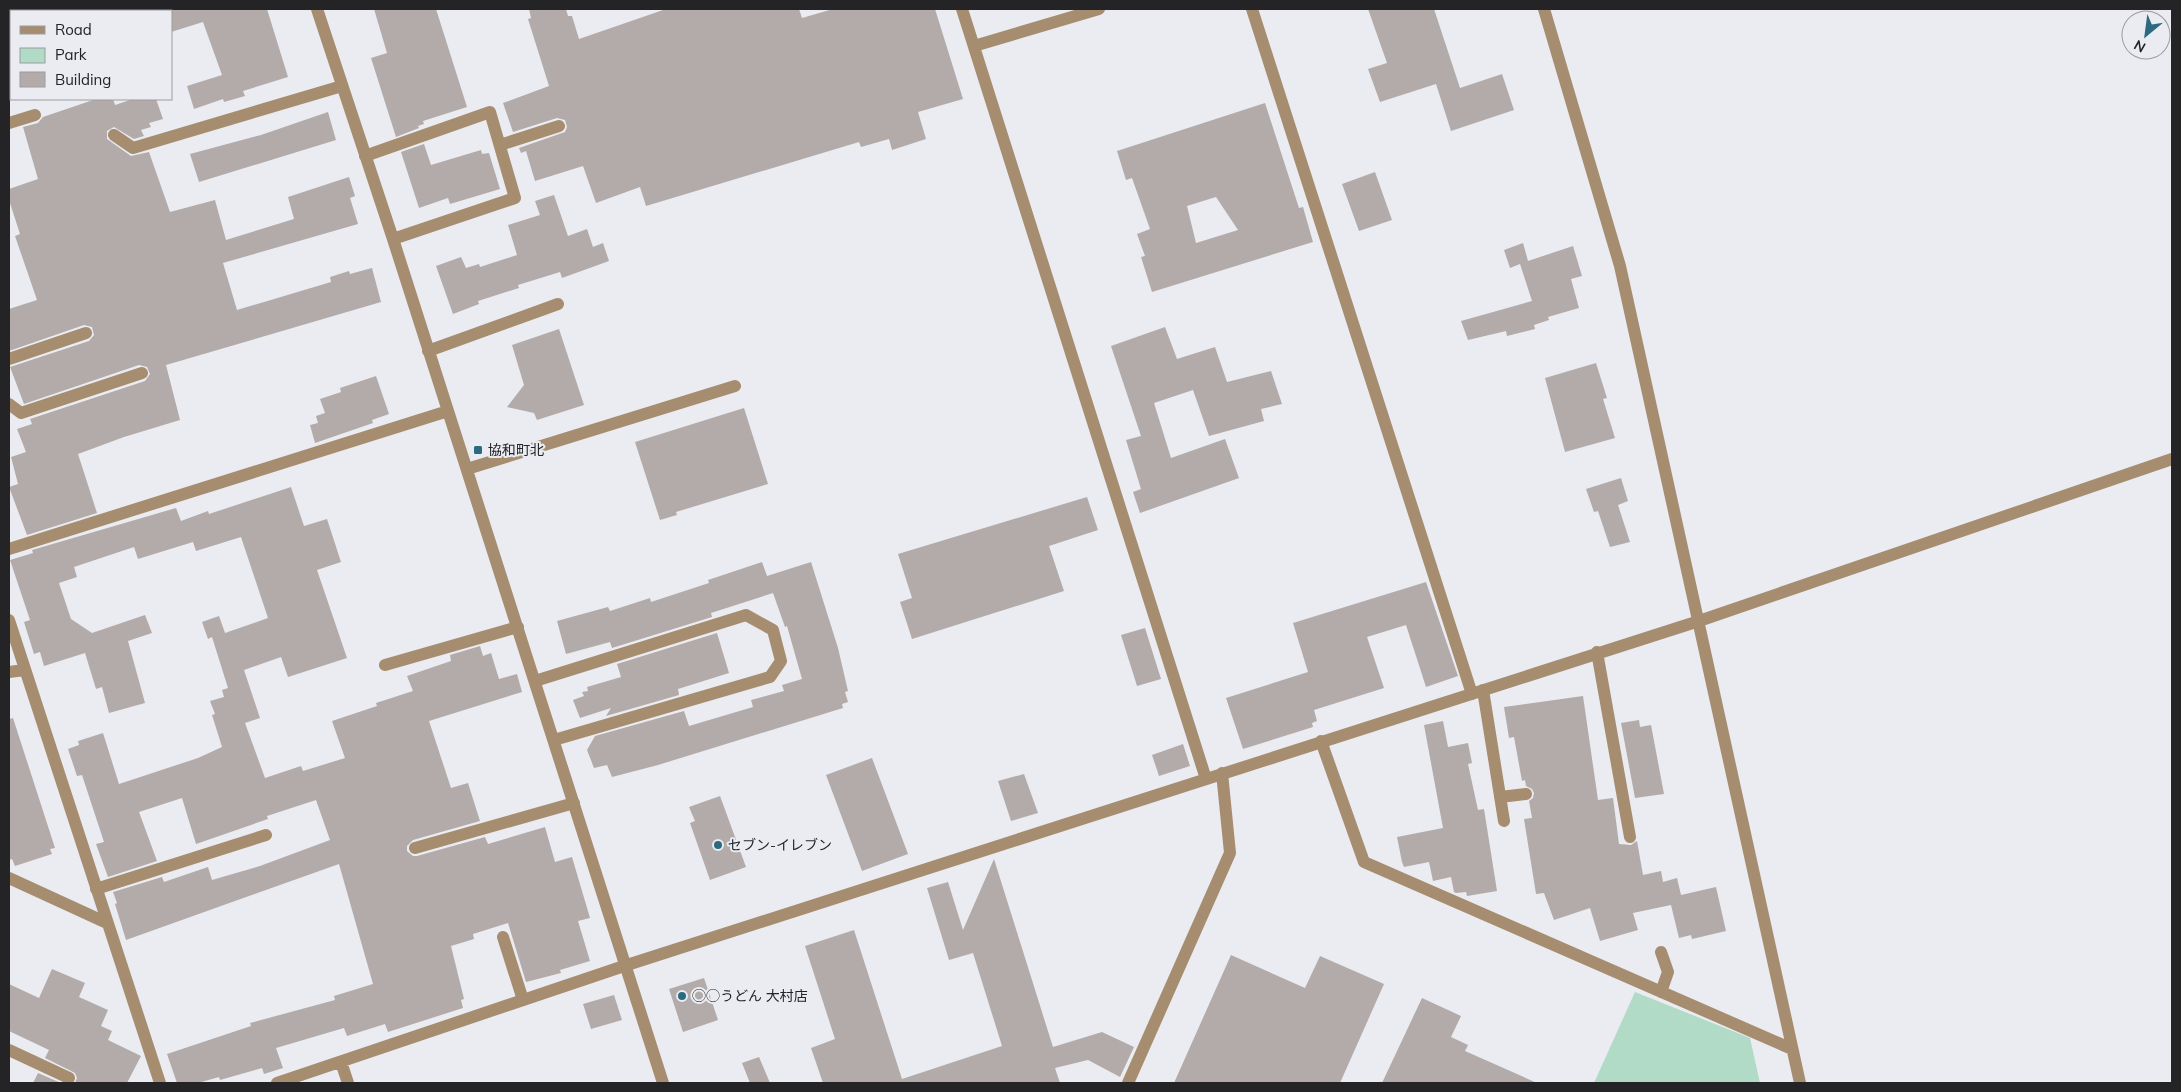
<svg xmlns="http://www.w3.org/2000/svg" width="2181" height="1092" font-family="Mulish,'Noto Sans JP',sans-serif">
<rect width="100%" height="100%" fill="#eaecf2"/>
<path fill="#b1dbc6" d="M 1635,992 L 1750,1038 L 1760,1083 L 1594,1083 Z"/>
<path fill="#b2aba9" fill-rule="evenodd" d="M 171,9 L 267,9 L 288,77 L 243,91 L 245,96 L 224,102 L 223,99 L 194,109 L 187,86 L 222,75 L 203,22 L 171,32 Z
M 374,9 L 436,9 L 467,107 L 423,121 L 424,124 L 418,126 L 419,128 L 396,137 L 371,58 L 387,53 Z
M 529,9 L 566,9 L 568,16 L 572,16 L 579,39 L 666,9 L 799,9 L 802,18 L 833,9 L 935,9 L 963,99 L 918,112 L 926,139 L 892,150 L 889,139 L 861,147 L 859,142 L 646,206 L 640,187 L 596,203 L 583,166 L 535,181 L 526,151 L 521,153 L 519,148 L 565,132 L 567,127 L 565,120 L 557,118 L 513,132 L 503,103 L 549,86 L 528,19 L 531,18 Z
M 1368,9 L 1434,9 L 1460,88 L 1502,74 L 1514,110 L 1451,131 L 1436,84 L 1380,102 L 1368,69 L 1387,63 Z
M 96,99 L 113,99 L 115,105 L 133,99 L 156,99 L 163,119 L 149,123 L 151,127 L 141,130 L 144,136 L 134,139 L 114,127 L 107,131 L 107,139 L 131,156 L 149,152 L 170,212 L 215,200 L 226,240 L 294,219 L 288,197 L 349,177 L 355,196 L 350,198 L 358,224 L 223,263 L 237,310 L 331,282 L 330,277 L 349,271 L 350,274 L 372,268 L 381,302 L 166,365 L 180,420 L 124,437 L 78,454 L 97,513 L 27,535 L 9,487 L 18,484 L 11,457 L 26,452 L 17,429 L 32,424 L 30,419 L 145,381 L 150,374 L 147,367 L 139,365 L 24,404 L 10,367 L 89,341 L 94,335 L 92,327 L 84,325 L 9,351 L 9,309 L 37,300 L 15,236 L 20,234 L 9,200 L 9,189 L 38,179 L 23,127 L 38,123 L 43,117 Z
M 1265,103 L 1299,208 L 1303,207 L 1313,242 L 1152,292 L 1141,257 L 1145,256 L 1137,234 L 1150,229 L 1132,178 L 1126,180 L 1117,151 ZM 1216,197 L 1238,230 L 1196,243 L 1187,206 Z
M 328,112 L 336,140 L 199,182 L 190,154 L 261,135 Z
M 424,144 L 431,165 L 481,150 L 482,154 L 489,153 L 500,189 L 450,204 L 448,198 L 419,208 L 401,152 Z
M 1375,172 L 1392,220 L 1359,231 L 1342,184 Z
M 554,195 L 568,236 L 587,229 L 593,247 L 603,243 L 609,261 L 562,278 L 560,272 L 518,285 L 519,288 L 478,301 L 479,304 L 453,314 L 436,266 L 461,257 L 466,268 L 479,264 L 480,267 L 517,255 L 508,225 L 540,215 L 535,201 Z
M 1523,243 L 1528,261 L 1573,246 L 1582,276 L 1571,279 L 1579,308 L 1548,317 L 1549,320 L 1534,325 L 1535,329 L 1507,336 L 1506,331 L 1468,340 L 1461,321 L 1532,301 L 1520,264 L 1510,268 L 1504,250 Z
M 1165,327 L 1177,359 L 1215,347 L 1227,382 L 1271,371 L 1282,404 L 1261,409 L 1264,421 L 1209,436 L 1193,390 L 1154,403 L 1171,458 L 1225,439 L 1239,478 L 1140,513 L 1133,492 L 1141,489 L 1126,440 L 1141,436 L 1111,346 Z
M 559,329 L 584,405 L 537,420 L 534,413 L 507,407 L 524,385 L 512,345 Z
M 1596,363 L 1607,398 L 1603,399 L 1615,438 L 1565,452 L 1545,378 Z
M 376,376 L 389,414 L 372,420 L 373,423 L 315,443 L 310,425 L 318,423 L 316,416 L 325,413 L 320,399 L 341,392 L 340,388 Z
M 744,408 L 768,484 L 676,512 L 677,515 L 660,520 L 635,442 Z
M 1621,478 L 1628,501 L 1618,505 L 1630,542 L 1610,547 L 1598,511 L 1594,512 L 1586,489 Z
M 291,487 L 304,526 L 327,519 L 341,562 L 317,570 L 347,658 L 288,677 L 281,657 L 244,670 L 260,718 L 245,723 L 265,778 L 301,766 L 303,771 L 345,758 L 332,721 L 377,706 L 376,703 L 413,691 L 407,676 L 451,661 L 450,655 L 480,646 L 483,656 L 491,653 L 499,679 L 517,674 L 522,692 L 429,721 L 451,788 L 468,783 L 480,821 L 413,840 L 407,846 L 407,851 L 413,856 L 417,856 L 485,837 L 488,844 L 545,827 L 555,862 L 572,857 L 590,918 L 578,921 L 590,961 L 560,970 L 561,973 L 526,982 L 508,923 L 473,934 L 474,939 L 451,946 L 464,999 L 461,1000 L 463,1008 L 388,1032 L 385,1024 L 347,1036 L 344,1028 L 276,1048 L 283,1068 L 264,1074 L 262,1068 L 220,1080 L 219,1077 L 198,1083 L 177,1083 L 167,1054 L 251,1026 L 250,1023 L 335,1000 L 334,996 L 373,984 L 339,864 L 126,940 L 115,904 L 117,903 L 113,892 L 162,877 L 164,882 L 208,867 L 212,880 L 260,866 L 330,840 L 316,800 L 267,816 L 268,819 L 196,844 L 182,798 L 139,812 L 157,861 L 108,877 L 96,844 L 104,842 L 82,775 L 77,776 L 68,749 L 79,745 L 78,741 L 103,733 L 119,784 L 198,758 L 222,747 L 212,715 L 215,714 L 210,701 L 224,697 L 222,690 L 228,688 L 212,637 L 208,639 L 202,622 L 219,616 L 225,633 L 268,618 L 241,537 L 196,551 L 193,542 L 138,559 L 134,547 L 74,567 L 77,577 L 59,583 L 71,619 L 92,633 L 145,615 L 152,633 L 128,641 L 145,703 L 109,713 L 102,687 L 96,689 L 85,653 L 44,666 L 40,652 L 34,654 L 24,622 L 30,620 L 10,560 L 33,553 L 32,550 L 176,508 L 181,521 L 208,511 L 209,514 Z
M 1087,497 L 1098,530 L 1049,546 L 1064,591 L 912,639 L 900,602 L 912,598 L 898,554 Z
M 762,562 L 767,576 L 811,562 L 838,648 L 848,691 L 845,692 L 848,702 L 842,704 L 843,708 L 658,765 L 612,777 L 607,765 L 594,768 L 587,750 L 595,736 L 684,711 L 689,726 L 753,707 L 751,700 L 784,691 L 782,685 L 802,679 L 787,626 L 785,627 L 773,593 L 711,613 L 712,617 L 612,648 L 610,642 L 566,654 L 557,621 L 608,607 L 610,611 L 650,598 L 651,602 L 709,583 L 708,580 Z
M 1426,582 L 1458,676 L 1426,687 L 1406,625 L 1367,637 L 1384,688 L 1314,710 L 1317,721 L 1312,723 L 1313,727 L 1243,749 L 1226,698 L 1308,672 L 1293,623 Z
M 1145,628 L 1161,679 L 1137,686 L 1121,635 Z
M 717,633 L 729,673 L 678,689 L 679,695 L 606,716 L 611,708 L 580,718 L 573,700 L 584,696 L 582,692 L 588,691 L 587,687 L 621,677 L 617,664 Z
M 1583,696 L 1598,800 L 1613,798 L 1619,844 L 1631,845 L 1637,841 L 1643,875 L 1661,871 L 1663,882 L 1677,878 L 1681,895 L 1716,887 L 1726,931 L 1692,939 L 1691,935 L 1679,938 L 1671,905 L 1633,913 L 1638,930 L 1600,941 L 1590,908 L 1554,920 L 1544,893 L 1536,894 L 1524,819 L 1532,818 L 1529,801 L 1533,798 L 1534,793 L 1532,789 L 1526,786 L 1525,780 L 1522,781 L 1514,737 L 1509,738 L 1504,707 Z
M 13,718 L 55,848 L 50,849 L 52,854 L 15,866 L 12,859 L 9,860 L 9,719 Z
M 1639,720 L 1640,727 L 1651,725 L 1664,794 L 1635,798 L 1621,723 Z
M 1443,721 L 1448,747 L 1468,743 L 1472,763 L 1468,764 L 1478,810 L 1484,809 L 1497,891 L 1467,896 L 1466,892 L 1456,893 L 1454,892 L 1451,877 L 1433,881 L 1429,862 L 1404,867 L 1402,862 L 1397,837 L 1443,828 L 1424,725 Z
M 1183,744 L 1190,766 L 1159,776 L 1152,755 Z
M 872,758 L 908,854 L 862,871 L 826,775 Z
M 1024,774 L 1038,813 L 1011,821 L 998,781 Z
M 720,796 L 746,867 L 710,880 L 690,823 L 695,821 L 689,807 Z
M 994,859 L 1053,1047 L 1102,1032 L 1134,1047 L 1120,1077 L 1088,1060 L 1055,1068 L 1060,1083 L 823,1083 L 811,1048 L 835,1039 L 805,946 L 854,930 L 902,1079 L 1002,1046 L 973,953 L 949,960 L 927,888 L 948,882 L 963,930 Z
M 1231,955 L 1305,988 L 1320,956 L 1384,984 L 1340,1083 L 1174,1083 Z
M 52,969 L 85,983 L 79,997 L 108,1010 L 101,1026 L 112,1031 L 108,1040 L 141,1056 L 127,1083 L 75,1083 L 77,1078 L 75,1073 L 45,1058 L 49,1050 L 9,1031 L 9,984 L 39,998 Z
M 704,978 L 718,1020 L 683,1032 L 669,989 Z
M 614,995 L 622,1020 L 591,1029 L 583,1004 Z
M 1422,998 L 1461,1016 L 1451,1037 L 1468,1045 L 1465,1051 L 1537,1083 L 1382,1083 Z
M 759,1057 L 770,1083 L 750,1083 L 742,1063 Z
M 38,1073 L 61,1083 L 33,1083 Z"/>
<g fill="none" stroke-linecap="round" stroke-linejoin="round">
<path stroke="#a68d6f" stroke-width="12" d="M 317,9 L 393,239 L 663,1083
M 962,9 L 1206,779
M 1252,9 L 1472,694
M 1544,9 L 1620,266 L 1800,1083
M 974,46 L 1099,9
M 9,123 L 35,115
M 114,135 L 133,148 L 342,86
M 500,145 L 559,126
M 365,156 L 490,112 L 515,198 L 393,239
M 428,351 L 558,304
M 9,359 L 86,333
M 9,404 L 21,413 L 142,373
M 467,469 L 735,386
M 9,549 L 448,411
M 9,620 L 160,1083
M 1597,652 L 1630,837
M 385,665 L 518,627
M 9,672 L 25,670
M 535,681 L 746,615 L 773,630 L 781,661 L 770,677 L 554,740
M 1483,690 L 1504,821
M 1321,741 L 1364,862 L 1792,1049
M 1500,797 L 1526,794
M 415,848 L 574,803
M 9,878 L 107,923
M 96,889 L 266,835
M 503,937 L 523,1000
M 1661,952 L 1668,972 L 1661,992
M 9,1050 L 69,1078
M 341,1062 L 348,1083
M 277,1083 L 627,965 L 1699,621 L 2172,459
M 1128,1083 L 1230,853 L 1222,773"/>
</g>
<g fill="#2c6a80" stroke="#eaecf2" stroke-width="2">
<rect x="473" y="445" width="10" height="10" rx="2.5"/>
<circle cx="718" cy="845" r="5"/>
<circle cx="682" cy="996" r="5"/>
</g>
<g text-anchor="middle" stroke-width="4" stroke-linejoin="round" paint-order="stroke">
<g font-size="14" fill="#242427" stroke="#eaecf2" text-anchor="start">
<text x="488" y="455">協和町北</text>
<text x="728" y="850">セブン-イレブン</text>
<text x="692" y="1001">◯◯うどん 大村店</text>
</g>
</g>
<rect width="2181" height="1092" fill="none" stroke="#242427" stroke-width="20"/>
<rect x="10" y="10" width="162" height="90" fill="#eaecf2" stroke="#9b9ca1"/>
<rect x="20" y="26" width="25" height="8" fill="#a68d6f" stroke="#9b9ca1"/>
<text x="55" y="35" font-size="15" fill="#242427">Road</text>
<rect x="20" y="48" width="25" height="15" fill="#b1dbc6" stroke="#9b9ca1"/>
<text x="55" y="60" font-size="15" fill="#242427">Park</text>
<rect x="20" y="72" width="25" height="15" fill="#b2aba9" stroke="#9b9ca1"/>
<text x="55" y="85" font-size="15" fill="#242427">Building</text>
<g transform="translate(2146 35) rotate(209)"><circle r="24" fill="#eaecf2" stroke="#9b9ca1"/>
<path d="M0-4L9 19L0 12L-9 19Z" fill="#2c6a80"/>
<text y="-8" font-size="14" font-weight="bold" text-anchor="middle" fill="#242427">N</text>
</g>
</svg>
